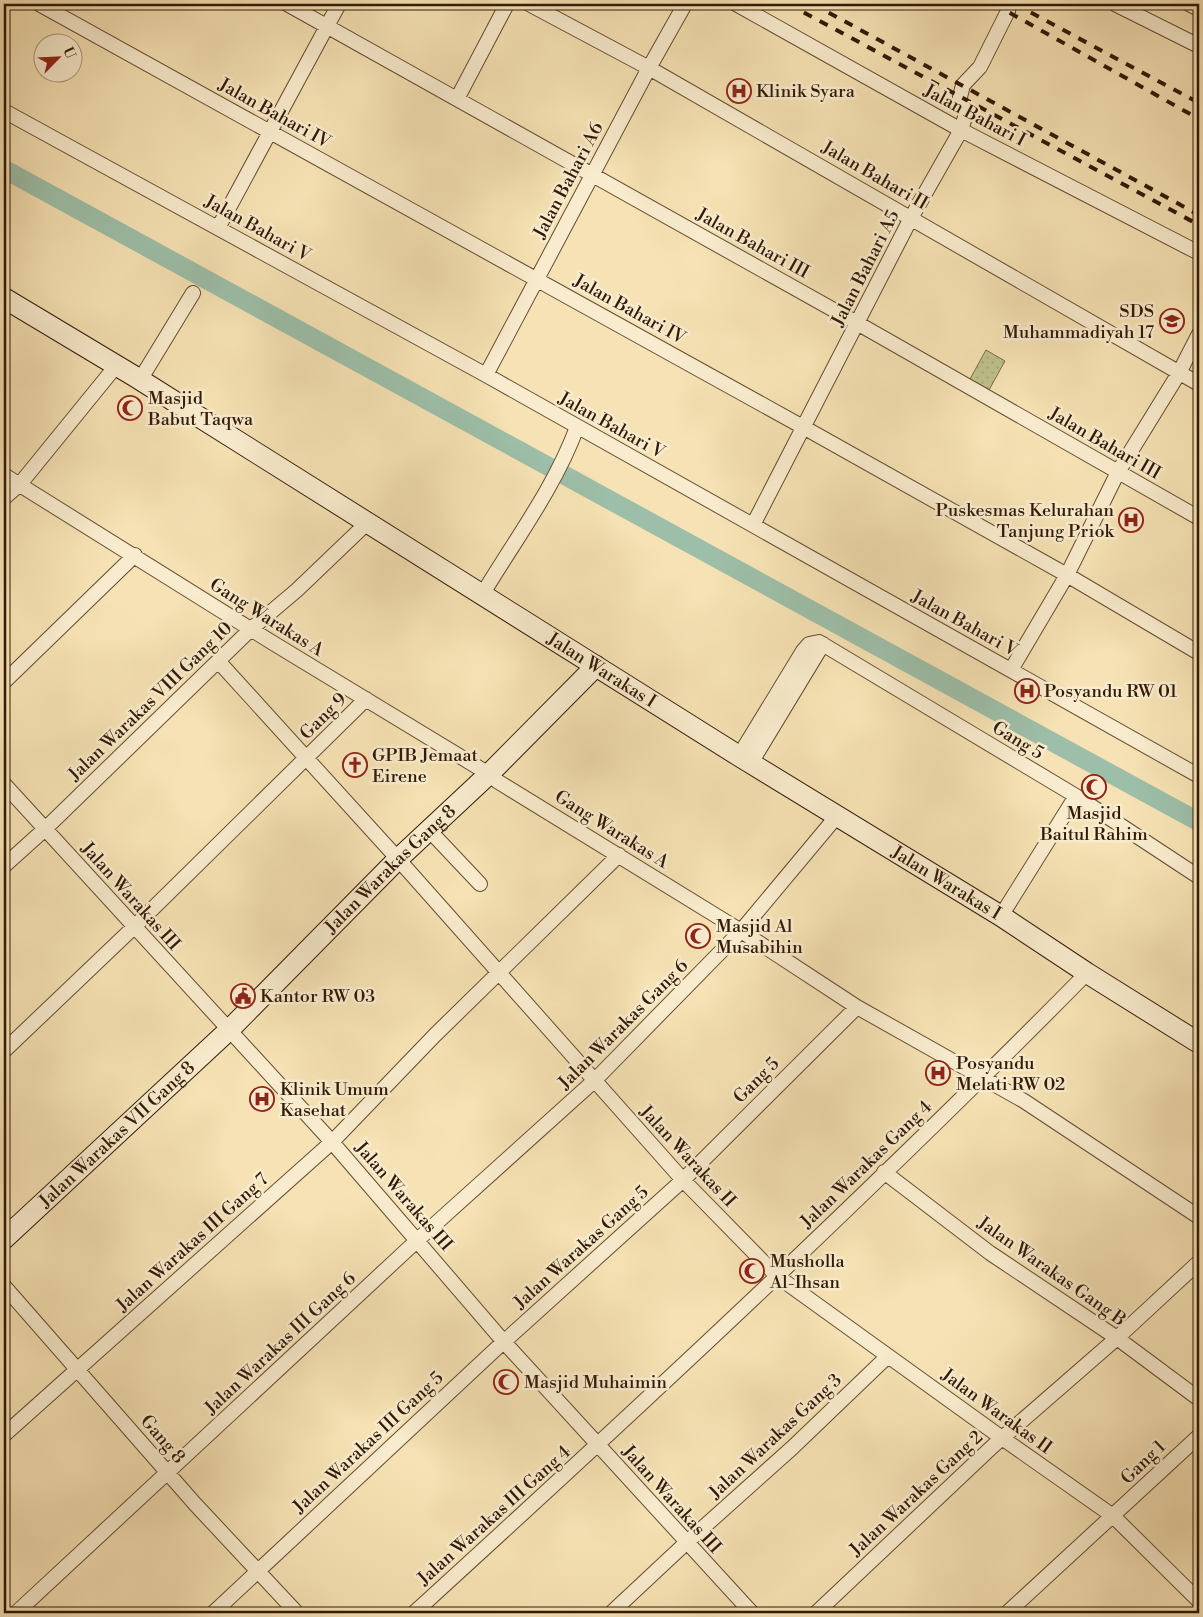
<svg xmlns="http://www.w3.org/2000/svg" width="1203" height="1617" font-family="'Libre Bodoni',serif">
<defs>
<pattern id="park-dots" width="8" height="8" patternUnits="userSpaceOnUse" patternTransform="scale(1.25)"><rect width="8" height="8" fill="#c0c28b"/><path d="M2 2h.1M6 6h.1" fill="none" stroke="#a5a676" stroke-width="1.8" stroke-linecap="round"/></pattern>
</defs>
<rect width="100%" height="100%" fill="#f6e2b4"/>
<filter id="stains"><feTurbulence type="fractalNoise" baseFrequency=".004" numOctaves="4"/><feColorMatrix values="0 0 0 0 .2 0 0 0 0 .09 0 0 0 0 .02 0 0 0 .5 -.17"/></filter>
<radialGradient id="worn" r=".72"><stop offset=".6" stop-color="#630" stop-opacity="0"/><stop offset="1" stop-color="#630" stop-opacity=".3"/></radialGradient>
<path fill="url(#park-dots)" stroke="#796e49" d="M 986,350 L 1005,361 L 989,390 L 970,379 Z"/>
<g fill="none" stroke-linecap="round" stroke-linejoin="round">
<path stroke="#9dbfa9" stroke-width="19" d="M 4,169 L 1199,822"/>
<defs>
<path id="street" d="M 39,4 L 803,427 L 1067,575 L 1199,653
M 287,4 L 857,323 L 1199,518
M 529,4 L 649,68 L 1199,384
M 736,4 L 961,130 L 1199,253
M 1115,4 L 1199,46
M 1189,4 L 1199,9
M 457,99 L 507,4
M 4,111 L 486,375 L 1199,776
M 218,228 L 339,4
M 486,375 L 649,68 L 685,4
M 140,380 L 193,293
M 4,475 L 273,643 L 489,774 L 497,781 L 741,931 L 857,1007 L 1024,1101 L 1199,1217
M 4,498 L 20,484 L 116,366
M 753,525 L 911,218 L 961,130 L 966,114 L 960,105 L 960,97 L 963,85 L 980,67 L 1008,11 L 1009,4
M 482,595 C 515,540 555,487 577,427
M 219,662 L 398,859 L 683,1180 L 777,1276 L 1002,1438 L 1113,1516 L 1199,1601
M 1011,670 L 1067,575 L 1118,472 L 1179,373 L 1199,334
M 4,682 L 135,555
M 739,756 L 803,651 L 809,644 L 819,642 L 1076,796 L 1199,877
M 751,763 L 823,644
M 4,784 L 332,1142 L 504,1342 L 752,1613
M 429,830 L 480,884
M 4,866 L 45,829 L 251,629 L 297,590 L 367,523
M 1001,916 L 1076,796
M 4,1051 L 134,927 L 366,699
M 884,1172 L 990,1253 L 1117,1338 L 1199,1399
M 4,1286 L 195,1504 L 297,1613
M 4,1435 L 332,1142 L 435,1035 L 619,855
M 16,1613 L 423,1235 L 594,1081 L 741,931 L 837,816
M 213,1613 L 498,1347 L 683,1180 L 857,1007
M 414,1613 C 643,1404 870,1193 1087,973
M 611,1613 L 687,1542 L 792,1448 L 888,1356
M 816,1613 L 993,1446 L 1117,1338 L 1199,1262
M 1007,1613 L 1199,1436"/>
<g id="secondary">
<path id="s1" d="M 4,298 L 134,376 L 739,756 L 1001,916 L 1087,973 L 1199,1043"/>
<path id="s2" d="M 4,1239 L 229,1030 L 398,859 L 489,774 L 596,666"/>
</g>
</defs>
<use href="#street" stroke="#634c32" stroke-width="16"/>
<use href="#secondary" stroke="#321a07" stroke-width="22"/>
<use href="#street" stroke="#f9ecce" stroke-width="14"/>
<use href="#secondary" stroke="#f9ecce" stroke-width="20"/>
<path stroke="#321a07" stroke-width="4" stroke-dasharray="9 9" stroke-linecap="butt" d="M 788,4 L 1199,225
M 813,4 L 1199,215
M 994,4 L 1199,119
M 1015,4 L 1199,103"/>
</g>
<defs>
<symbol id="hospital-ring" viewBox="-11 -11 22 22"><circle r="9.5" fill="#f9ecce" stroke="#8f2418" stroke-width="1.5"/><path d="M-5-5h3v3.5h4V-5h3V5h-3V1.5h-4V5h-3Z" fill="#8f2418"/></symbol>
<symbol id="school-ring" viewBox="-11 -11 22 22"><circle r="9.5" fill="#f9ecce" stroke="#8f2418" stroke-width="1.5"/><path d="M0-5L7-2L0 1L-7-2ZM-4 1L0 2.5L4 1V4Q0 6-4 4Z" fill="#8f2418"/></symbol>
<symbol id="mosque-ring" viewBox="-11 -11 22 22"><circle r="9.5" fill="#f9ecce" stroke="#8f2418" stroke-width="1.5"/><path d="M3.5-4.9A6 6 0 1 0 3.5 4.9A5 5 0 1 1 3.5-4.9Z" fill="#8f2418"/></symbol>
<symbol id="church-ring" viewBox="-11 -11 22 22"><circle r="9.5" fill="#f9ecce" stroke="#8f2418" stroke-width="1.5"/><path d="M-1.2-6h2.4v3.5h3.3v2.4h-3.3V6h-2.4V-.1h-3.3v-2.4h3.3Z" fill="#8f2418"/></symbol>
<symbol id="civic-ring" viewBox="-11 -11 22 22"><circle r="9.5" fill="#f9ecce" stroke="#8f2418" stroke-width="1.5"/><path d="M-.6-6.5H3V-4.5H.6V-3L4-1V1h2V6H-6V1h2V-1L-.6-3ZM-1.2 2.5V6h2.4V2.5Z" fill="#8f2418"/></symbol>
</defs>
<g fill-rule="evenodd">
<use href="#hospital-ring" x="725" y="77" width="28" height="28"/>
<use href="#school-ring" x="1158" y="307" width="28" height="28"/>
<use href="#mosque-ring" x="116" y="394" width="28" height="28"/>
<use href="#hospital-ring" x="1117" y="506" width="28" height="28"/>
<use href="#hospital-ring" x="1013" y="677" width="28" height="28"/>
<use href="#church-ring" x="341" y="751" width="28" height="28"/>
<use href="#mosque-ring" x="1080" y="773" width="28" height="28"/>
<use href="#mosque-ring" x="684" y="922" width="28" height="28"/>
<use href="#civic-ring" x="229" y="982" width="28" height="28"/>
<use href="#hospital-ring" x="924" y="1059" width="28" height="28"/>
<use href="#hospital-ring" x="248" y="1085" width="28" height="28"/>
<use href="#mosque-ring" x="738" y="1257" width="28" height="28"/>
<use href="#mosque-ring" x="492" y="1368" width="28" height="28"/>
</g>
<g text-anchor="middle" stroke-width="5" stroke-linejoin="round" paint-order="stroke">
<g font-size="18" fill="#321a07" stroke="#f9ecce" text-anchor="start">
<text x="756" y="97">Klinik Syara</text>
<text x="1154" y="317" text-anchor="end">SDS<tspan x="1154" dy="21">Muhammadiyah 17</tspan></text>
<text x="148" y="404">Masjid<tspan x="148" dy="21">Babut Taqwa</tspan></text>
<text x="1114" y="516" text-anchor="end">Puskesmas Kelurahan<tspan x="1114" dy="21">Tanjung Priok</tspan></text>
<text x="1044" y="697">Posyandu RW 01</text>
<text x="372" y="761">GPIB Jemaat<tspan x="372" dy="21">Eirene</tspan></text>
<text x="1094" y="819" text-anchor="middle">Masjid<tspan x="1094" dy="21">Baitul Rahim</tspan></text>
<text x="716" y="932">Masjid Al<tspan x="716" dy="21">Musabihin</tspan></text>
<text x="260" y="1002">Kantor RW 03</text>
<text x="956" y="1069">Posyandu<tspan x="956" dy="21">Melati RW 02</tspan></text>
<text x="280" y="1095">Klinik Umum<tspan x="280" dy="21">Kasehat</tspan></text>
<text x="770" y="1267">Musholla<tspan x="770" dy="21">Al-Ihsan</tspan></text>
<text x="524" y="1388">Masjid Muhaimin</text>
</g>
<g font-size="18" fill="#321a07" stroke="#f9ecce">
<text transform="translate(275 113) rotate(29)" y="6">Jalan Bahari IV</text>
<text transform="translate(975 115) rotate(28)" y="6">Jalan Bahari I</text>
<text transform="translate(875 175) rotate(30)" y="6">Jalan Bahari II</text>
<text transform="translate(568 180) rotate(-62)" y="6">Jalan Bahari A6</text>
<text transform="translate(258 228) rotate(29)" y="6">Jalan Bahari V</text>
<text transform="translate(753 243) rotate(29)" y="6">Jalan Bahari III</text>
<text transform="translate(865 268) rotate(-63)" y="6">Jalan Bahari A5</text>
<text transform="translate(630 309) rotate(29)" y="6">Jalan Bahari IV</text>
<text transform="translate(612 425) rotate(29)" y="6">Jalan Bahari V</text>
<text transform="translate(1105 443) rotate(30)" y="6">Jalan Bahari III</text>
<text transform="translate(267 617) rotate(32)" y="6">Gang Warakas A</text>
<text transform="translate(965 623) rotate(29)" y="6">Jalan Bahari V</text>
<text dy="6" stroke="none"><textPath href="#s1" startOffset="704">Jalan Warakas I</textPath></text>
<text transform="translate(150 701) rotate(-44)" y="6">Jalan Warakas VIII Gang 10</text>
<text transform="translate(323 716) rotate(-45)" y="6">Gang 9</text>
<text transform="translate(1018 740) rotate(31)" y="6">Gang 5</text>
<text transform="translate(612 829) rotate(32)" y="6">Gang Warakas A</text>
<text dy="6" stroke="none"><textPath href="#s2" startOffset="535">Jalan Warakas Gang 8</textPath></text>
<text dy="6" stroke="none"><textPath href="#s1" startOffset="1109">Jalan Warakas I</textPath></text>
<text transform="translate(131 896) rotate(48)" y="6">Jalan Warakas III</text>
<text transform="translate(623 1024) rotate(-45)" y="6">Jalan Warakas Gang 6</text>
<text transform="translate(756 1080) rotate(-45)" y="6">Gang 5</text>
<text dy="6" stroke="none"><textPath href="#s2" startOffset="154">Jalan Warakas VII Gang 8</textPath></text>
<text transform="translate(688 1156) rotate(47)" y="6">Jalan Warakas II</text>
<text transform="translate(866 1164) rotate(-44)" y="6">Jalan Warakas Gang 4</text>
<text transform="translate(404 1196) rotate(49)" y="6">Jalan Warakas III</text>
<text transform="translate(192 1242) rotate(-42)" y="6">Jalan Warakas III Gang 7</text>
<text transform="translate(581 1247) rotate(-42)" y="6">Jalan Warakas Gang 5</text>
<text transform="translate(1052 1271) rotate(35)" y="6">Jalan Warakas Gang B</text>
<text transform="translate(280 1343) rotate(-43)" y="6">Jalan Warakas III Gang 6</text>
<text transform="translate(997 1411) rotate(36)" y="6">Jalan Warakas II</text>
<text transform="translate(775 1436) rotate(-43)" y="6">Jalan Warakas Gang 3</text>
<text transform="translate(163 1439) rotate(49)" y="6">Gang 8</text>
<text transform="translate(368 1442) rotate(-43)" y="6">Jalan Warakas III Gang 5</text>
<text transform="translate(1143 1462) rotate(-44)" y="6">Gang 1</text>
<text transform="translate(916 1493) rotate(-43)" y="6">Jalan Warakas Gang 2</text>
<text transform="translate(672 1499) rotate(48)" y="6">Jalan Warakas III</text>
<text transform="translate(494 1515) rotate(-42)" y="6">Jalan Warakas III Gang 4</text>
</g>
</g>
<rect width="1203" height="1617" fill="none" stroke="#f6e2b4" stroke-width="20"/>
<rect x="5" y="5" width="1193" height="1607" fill="none" stroke="#321a07" stroke-width="2.5"/>
<rect x="10" y="10" width="1183" height="1597" fill="none" stroke="#321a07"/>
<g transform="translate(58 58) rotate(66)"><circle r="24" fill="#f9ecce" stroke="#a9987e"/>
<path d="M0-4L9 19L0 12L-9 19Z" fill="#8f2418"/>
<text y="-8" font-size="14" font-weight="bold" text-anchor="middle" fill="#321a07">U</text>
</g>
<rect width="100%" height="100%" filter="url(#stains)"/>
<rect width="100%" height="100%" fill="url(#worn)"/>
</svg>
